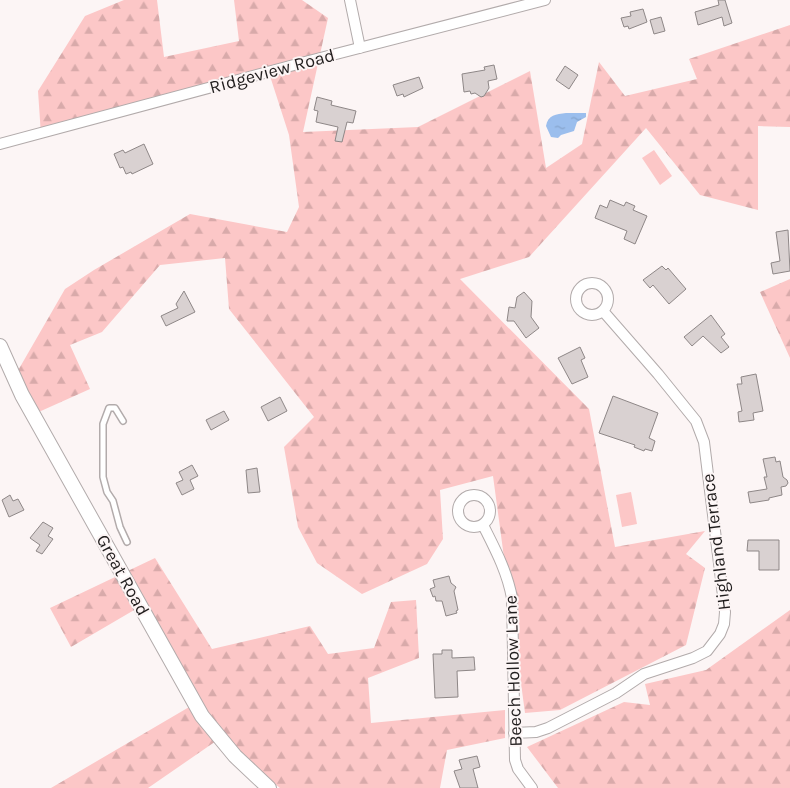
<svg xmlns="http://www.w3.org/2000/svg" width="790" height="788" font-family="Karla,sans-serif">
<defs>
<pattern id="forest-firs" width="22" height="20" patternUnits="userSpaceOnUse" patternTransform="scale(1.25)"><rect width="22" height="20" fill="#fcc7c7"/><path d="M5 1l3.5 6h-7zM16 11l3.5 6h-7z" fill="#d8aaaa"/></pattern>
<pattern id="water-ripples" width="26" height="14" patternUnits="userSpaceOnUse" patternTransform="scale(1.25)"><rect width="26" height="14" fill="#9bbeed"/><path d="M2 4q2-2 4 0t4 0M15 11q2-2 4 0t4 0" fill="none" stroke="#85a3cb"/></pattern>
</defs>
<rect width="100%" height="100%" fill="#fcf5f5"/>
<path fill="url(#forest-firs)" d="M 124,0 L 157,0 L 164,57 L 239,41 L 234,0 L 302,0 L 328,18 L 303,132 L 418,127 L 530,71 L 546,168 L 582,144 L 599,62 L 625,96 L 697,79 L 689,59 L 790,25 L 790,127 L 758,126 L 758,210 L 700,195 L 646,128 L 529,257 L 460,279 L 589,409 L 615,547 L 705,531 L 686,554 L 705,568 L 686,645 L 560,710 L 525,713 L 493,476 L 440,490 L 443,539 L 427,564 L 362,594 L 317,563 L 298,527 L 284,447 L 314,417 L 229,309 L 225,258 L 160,265 L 102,332 L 70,345 L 90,389 L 32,415 L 16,374 L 65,289 L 94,270 L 190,214 L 287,232 L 299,207 L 289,135 L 270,76 L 41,135 L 38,91 L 85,16 Z
M 790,279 L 790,358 L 760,292 Z
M 155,558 L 212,649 L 310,626 L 328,654 L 374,648 L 391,602 L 416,600 L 419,658 L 368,678 L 371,723 L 505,710 L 505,738 L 447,750 L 440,788 L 280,788 L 219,739 L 148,788 L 51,788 L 196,703 L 141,606 L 71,647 L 50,608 Z
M 790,610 L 790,788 L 558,788 L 527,747 L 624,702 L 650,705 L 645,684 L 706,670 Z"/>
<path fill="#fcc7c7" d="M 654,150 L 672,176 L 660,185 L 642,158 Z
M 631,492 L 637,524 L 622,527 L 616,495 Z"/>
<path fill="url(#water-ripples)" d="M 566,113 L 586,113 L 586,117 L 577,122 L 574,131 L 561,135 L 558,138 L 551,137 L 546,126 C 548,115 556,114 566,113 Z"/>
<path fill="#d9d1d1" stroke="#8e8787" d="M 718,0 L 725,0 L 732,23 L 724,26 L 722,17 L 698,25 L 695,12 L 719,5 Z
M 643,9 L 647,22 L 629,29 L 628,26 L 624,27 L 621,18 L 631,16 L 630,12 Z
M 661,17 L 665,31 L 654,34 L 650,20 Z
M 494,65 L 497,79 L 488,81 L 489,88 L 484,96 L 481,97 L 475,93 L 471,94 L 470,91 L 464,92 L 462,74 L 485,70 L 484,67 Z
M 565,66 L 578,75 L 569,89 L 556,80 Z
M 419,77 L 423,88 L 404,97 L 403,94 L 397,96 L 393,85 Z
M 317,97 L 332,101 L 331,105 L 356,111 L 353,123 L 347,122 L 342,142 L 335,141 L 338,127 L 316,122 L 318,111 L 314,110 Z
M 144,144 L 153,164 L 132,174 L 131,172 L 126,174 L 123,167 L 120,168 L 114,154 L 123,150 L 125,153 Z
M 610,200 L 624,206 L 626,202 L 635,206 L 633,210 L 647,216 L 635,244 L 624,239 L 627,231 L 595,218 L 600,205 L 607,208 Z
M 788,230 L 790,271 L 773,274 L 771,263 L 780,261 L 776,232 Z
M 662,266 L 666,270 L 668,268 L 686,289 L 669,304 L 653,285 L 650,288 L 643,280 Z
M 184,291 L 195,312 L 166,326 L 161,316 L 178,308 L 176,304 Z
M 524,292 L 532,301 L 531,317 L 539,328 L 526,338 L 514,321 L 507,321 L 509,307 L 515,308 L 517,297 Z
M 711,315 L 725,334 L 721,337 L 729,347 L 721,353 L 703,336 L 692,346 L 684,337 Z
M 580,347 L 585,358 L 581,360 L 588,377 L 572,384 L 558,358 Z
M 756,374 L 763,411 L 753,413 L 754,420 L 739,422 L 738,412 L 742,411 L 737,384 L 742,384 L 741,377 Z
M 613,396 L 658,413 L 649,438 L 655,441 L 652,451 L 645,449 L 644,451 L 634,447 L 635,445 L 599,433 Z
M 280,397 L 287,411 L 268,421 L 261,407 Z
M 224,411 L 229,420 L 211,430 L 206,420 Z
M 775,457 L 776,462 L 780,461 L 783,477 L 787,480 L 788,483 L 786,486 L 781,487 L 782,495 L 769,498 L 769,500 L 750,503 L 748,492 L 767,489 L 764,477 L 767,477 L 763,459 Z
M 192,465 L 198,476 L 190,480 L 194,489 L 182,495 L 176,483 L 183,480 L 179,472 Z
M 257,468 L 260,492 L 248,493 L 246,470 Z
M 10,495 L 13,501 L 18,499 L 24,510 L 9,517 L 2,500 Z
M 43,522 L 53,528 L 48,536 L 53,539 L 42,554 L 36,551 L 40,545 L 30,538 Z
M 748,540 L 779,540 L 779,570 L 759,570 L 759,551 L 747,551 Z
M 449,576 L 451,583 L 456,587 L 454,591 L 458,610 L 456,611 L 457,613 L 446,616 L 442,601 L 436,601 L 435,596 L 433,597 L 430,589 L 435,587 L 433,580 Z
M 442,650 L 452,650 L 452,658 L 474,657 L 475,670 L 457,671 L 458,697 L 435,698 L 433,654 L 442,654 Z
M 477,756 L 480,767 L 473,769 L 478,788 L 460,788 L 454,771 L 462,769 L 459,760 Z"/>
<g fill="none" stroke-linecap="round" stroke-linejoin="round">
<defs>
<path id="lane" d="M 123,421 L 115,408 L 109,408 L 103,424 L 103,477 L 107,492 L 113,501 L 120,527 L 127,542"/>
<path id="street" d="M 350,0 L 360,48
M 0,144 L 305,62 L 545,0
M576 299a16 16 0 1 1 32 0a16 16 0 1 1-32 0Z
M458 511a16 16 0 1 1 32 0a16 16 0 1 1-32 0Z
M 483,525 C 495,549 507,571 512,598 L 515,760 L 518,769 L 532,788
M 514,733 L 536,732 L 548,728 L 616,693 L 644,674 L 693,658 L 707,651 L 720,634 L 724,624 L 725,612 L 704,442 L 696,421 L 658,374 L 603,311"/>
<path id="secondary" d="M 0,346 L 22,395 L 202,716 L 235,756 L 269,788"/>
</defs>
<use href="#lane" stroke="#b2abab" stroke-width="8"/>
<use href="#street" stroke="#b2abab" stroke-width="12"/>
<use href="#secondary" stroke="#b2abab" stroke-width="16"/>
<use href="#lane" stroke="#fff" stroke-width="5"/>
<use href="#street" stroke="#fff" stroke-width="10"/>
<use href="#secondary" stroke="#fff" stroke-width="14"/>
</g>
<g text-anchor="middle" stroke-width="4" stroke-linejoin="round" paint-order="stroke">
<g font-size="18" fill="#201d1d" stroke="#fcf5f5">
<text transform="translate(272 71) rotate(-15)" y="6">Ridgeview Road</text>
<text transform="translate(716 542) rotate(-97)" y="6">Highland Terrace</text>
<text transform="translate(123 575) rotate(61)" y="6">Great Road</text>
<text transform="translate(513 671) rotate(-92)" y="6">Beech Hollow Lane</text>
</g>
</g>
</svg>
